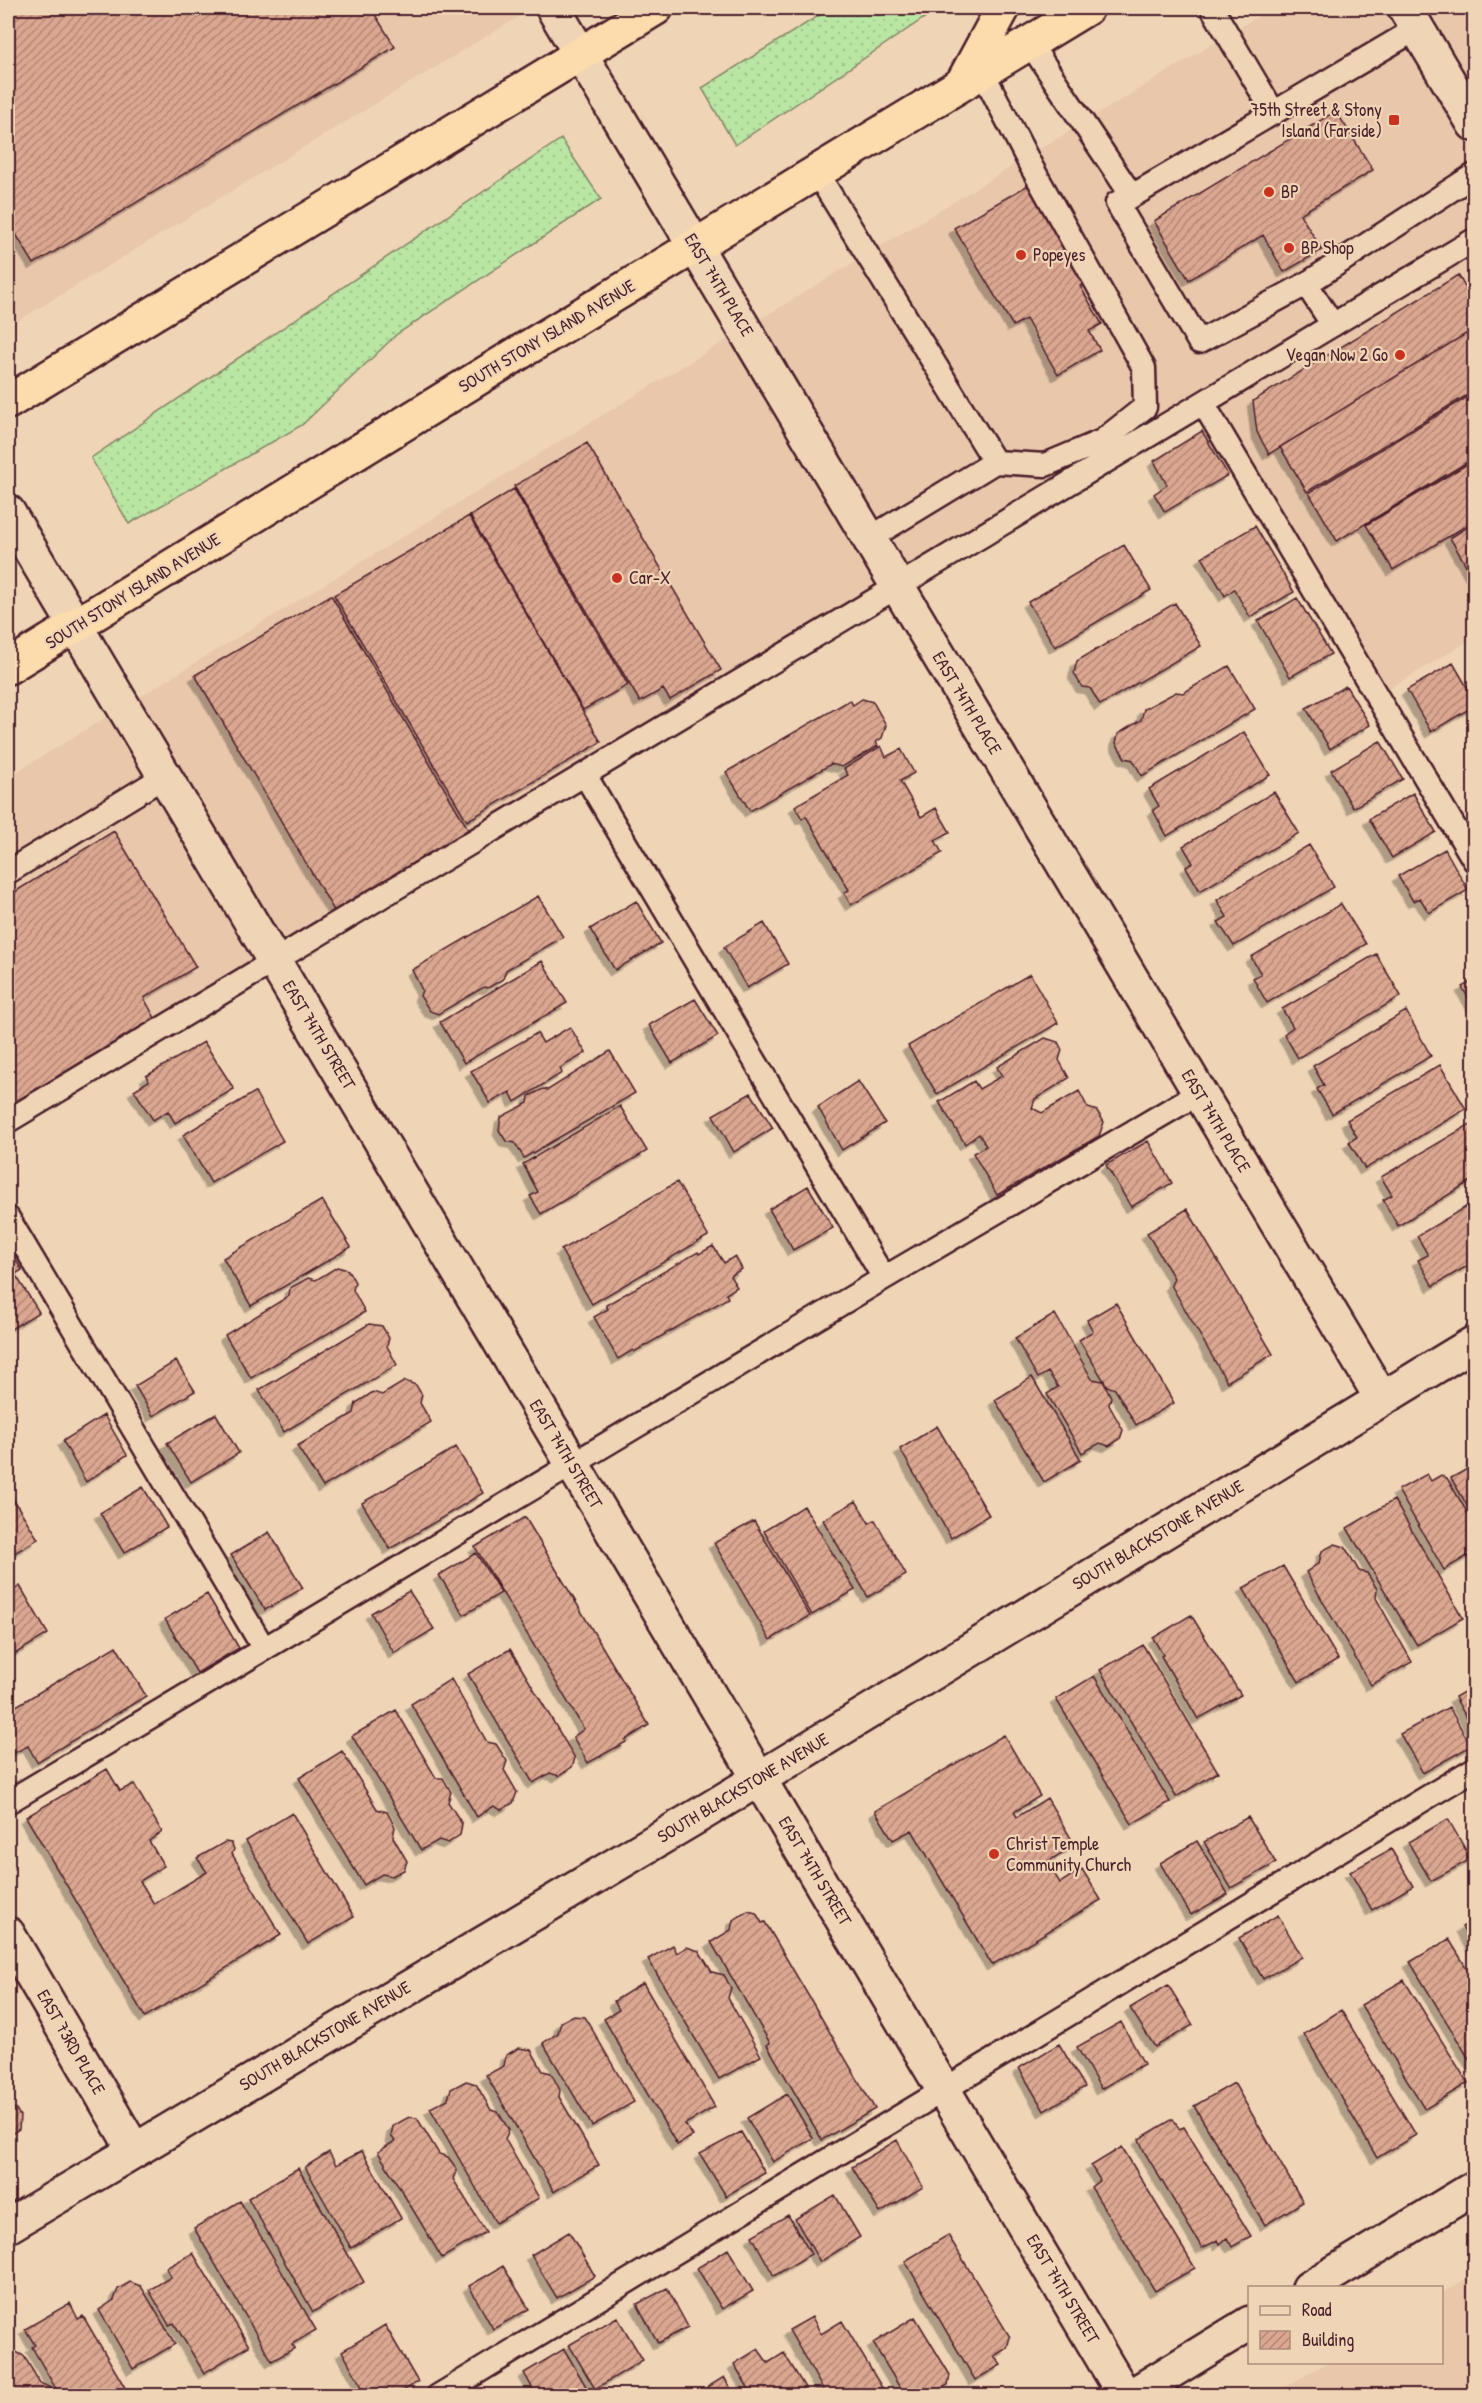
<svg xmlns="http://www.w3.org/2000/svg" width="1482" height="2403" font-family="'Patrick Hand',sans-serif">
<defs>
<pattern id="grass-dots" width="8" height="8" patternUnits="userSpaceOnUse" patternTransform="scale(1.5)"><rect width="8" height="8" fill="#bae6a3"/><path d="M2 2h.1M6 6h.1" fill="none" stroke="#a1c58c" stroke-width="1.8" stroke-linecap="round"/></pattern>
<pattern id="building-hatch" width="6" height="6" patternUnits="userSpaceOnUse" patternTransform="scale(1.5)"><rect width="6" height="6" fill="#dba790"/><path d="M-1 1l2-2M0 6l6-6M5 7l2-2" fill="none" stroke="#b48776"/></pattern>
<filter id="shadow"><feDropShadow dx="-5.5" dy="5.5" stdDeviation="0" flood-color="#0004"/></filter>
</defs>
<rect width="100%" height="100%" fill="#efd5b6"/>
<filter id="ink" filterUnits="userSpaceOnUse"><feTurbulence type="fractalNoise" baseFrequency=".0167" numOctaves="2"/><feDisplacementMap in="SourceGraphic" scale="12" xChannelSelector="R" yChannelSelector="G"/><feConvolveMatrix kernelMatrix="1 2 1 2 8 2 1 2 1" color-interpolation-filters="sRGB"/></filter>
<g filter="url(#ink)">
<path fill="#e9c7ab" d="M 8,8 L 533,8 L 8,327 Z
M 1272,8 L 1474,8 L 1474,638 L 1377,696 L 1203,404 L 8,1113 L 8,777 Z
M 1474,2274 L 1474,2395 L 1271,2395 L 1326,2363 L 1442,2362 L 1442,2293 Z"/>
<path fill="url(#grass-dots)" stroke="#828267" stroke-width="1.5" d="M 831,8 L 939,8 L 735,145 L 702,88 Z
M 561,139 L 601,199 L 397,334 L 302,425 L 129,524 L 91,458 Z"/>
<path fill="url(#building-hatch)" stroke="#4a1f2b" stroke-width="1.5" filter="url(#shadow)" d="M 8,8 L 371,8 L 395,47 L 34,264 L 8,221 Z
M 1336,111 L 1373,170 L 1300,214 L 1322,250 L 1284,272 L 1263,235 L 1189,280 L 1154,221 Z
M 1030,184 L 1088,281 L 1080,286 L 1102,324 L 1089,331 L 1100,350 L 1058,375 L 1026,319 L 1013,326 L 954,228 Z
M 1458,275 L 1474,302 L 1474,329 L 1269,454 L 1257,432 L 1253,401 Z
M 1474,329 L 1474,391 L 1307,492 L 1280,447 Z
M 1474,393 L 1474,458 L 1337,541 L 1309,493 Z
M 1202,431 L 1228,475 L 1165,512 L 1154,494 L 1167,485 L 1154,461 Z
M 587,443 L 721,670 L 670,700 L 663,689 L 640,702 L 514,486 Z
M 1474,460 L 1474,521 L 1393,570 L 1366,525 Z
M 514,489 L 628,685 L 583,710 L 470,516 Z
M 469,516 L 601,742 L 467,821 L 334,595 Z
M 1474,523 L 1474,579 L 1450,538 Z
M 1255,526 L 1294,592 L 1250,617 L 1234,589 L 1225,596 L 1202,557 Z
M 1124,545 L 1151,590 L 1055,647 L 1028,602 Z
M 331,595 L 471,834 L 336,914 L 195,675 Z
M 1297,598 L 1331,654 L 1290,677 L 1258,621 Z
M 1175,603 L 1201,646 L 1100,705 L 1090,688 L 1082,687 L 1074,673 L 1077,661 Z
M 1453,663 L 1474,699 L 1474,706 L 1431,732 L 1407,690 Z
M 1229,666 L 1255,709 L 1142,776 L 1133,760 L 1125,758 L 1116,743 L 1118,734 L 1141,720 L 1144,709 L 1176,692 L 1183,693 Z
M 1346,686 L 1370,725 L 1330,749 L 1306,708 Z
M 862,699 L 873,702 L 886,725 L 882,738 L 876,742 L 878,746 L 842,767 L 831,764 L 750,811 L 726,772 L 850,700 L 853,705 Z
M 1244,732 L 1270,775 L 1167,836 L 1153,810 L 1159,806 L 1149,789 Z
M 1380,741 L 1403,779 L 1353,808 L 1331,770 Z
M 881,746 L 886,757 L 901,749 L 914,773 L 900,781 L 921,817 L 936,808 L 950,832 L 935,840 L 942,853 L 851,905 L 844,893 L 849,890 L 806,816 L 802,819 L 795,806 L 848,775 L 844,769 Z
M 1274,792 L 1299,833 L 1200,891 L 1186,867 L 1193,863 L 1183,846 Z
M 1413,793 L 1436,832 L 1392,858 L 1369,819 Z
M 114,831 L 196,967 L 144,998 L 155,1018 L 8,1106 L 8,896 Z
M 1309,845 L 1334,887 L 1234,946 L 1218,922 L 1227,917 L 1217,900 Z
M 1445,849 L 1468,890 L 1429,913 L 1420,898 L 1413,901 L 1398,876 Z
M 538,896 L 563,937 L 506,970 L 503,979 L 488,988 L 484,987 L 438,1014 L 430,1011 L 420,996 L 422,990 L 412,970 Z
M 636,901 L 661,943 L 615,970 L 590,929 Z
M 1341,904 L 1366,944 L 1267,1003 L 1253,978 L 1261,974 L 1251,957 Z
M 764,923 L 788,964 L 747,988 L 724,947 Z
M 1376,954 L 1401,996 L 1298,1058 L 1284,1034 L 1293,1027 L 1282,1009 Z
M 542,961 L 567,1003 L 464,1063 L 440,1022 Z
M 1030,974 L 1058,1023 L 937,1094 L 908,1046 Z
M 1474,980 L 1474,1008 L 1462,987 Z
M 695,999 L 718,1036 L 672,1063 L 649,1025 Z
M 1406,1011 L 1431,1056 L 1332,1114 L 1317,1089 L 1324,1085 L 1313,1066 Z
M 570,1027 L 586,1053 L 560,1068 L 562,1073 L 515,1102 L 510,1092 L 490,1103 L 471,1071 L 537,1033 L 543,1043 Z
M 1045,1038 L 1058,1042 L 1062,1050 L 1059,1060 L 1069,1078 L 1035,1099 L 1032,1108 L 1042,1113 L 1079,1091 L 1088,1108 L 1097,1111 L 1104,1122 L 1099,1136 L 997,1195 L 973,1153 L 986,1146 L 979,1134 L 965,1144 L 939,1102 L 974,1081 L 979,1089 L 1002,1076 L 997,1067 Z
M 204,1042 L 234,1089 L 175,1123 L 168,1111 L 153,1120 L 134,1090 L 149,1081 L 146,1076 Z
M 610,1051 L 635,1093 L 524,1158 L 515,1143 L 506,1141 L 499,1130 L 501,1117 L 528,1103 L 529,1096 L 543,1089 L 548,1090 Z
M 1440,1065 L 1466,1109 L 1365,1169 L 1349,1142 L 1357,1137 L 1347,1120 Z
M 858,1081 L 885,1123 L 842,1150 L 818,1107 Z
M 255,1092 L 283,1141 L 211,1183 L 183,1135 Z
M 751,1093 L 773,1128 L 734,1152 L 713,1115 Z
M 620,1106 L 647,1151 L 541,1214 L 530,1196 L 538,1192 L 523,1164 Z
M 1472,1123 L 1474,1128 L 1474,1179 L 1398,1226 L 1383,1200 L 1392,1195 L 1381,1177 Z
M 1148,1141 L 1172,1183 L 1131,1207 L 1106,1165 Z
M 677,1182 L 708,1236 L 592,1304 L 561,1250 Z
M 808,1186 L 833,1228 L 793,1250 L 769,1209 Z
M 322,1200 L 351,1247 L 251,1306 L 223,1258 Z
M 1474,1202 L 1474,1262 L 1433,1286 L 1418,1260 L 1428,1255 L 1417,1236 Z
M 1187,1209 L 1273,1354 L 1227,1382 L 1171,1285 L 1174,1278 L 1147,1233 Z
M 713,1246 L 724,1263 L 735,1256 L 742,1269 L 730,1276 L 737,1287 L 726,1294 L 728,1298 L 634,1352 L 633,1350 L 618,1359 L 594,1317 L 608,1309 L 606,1305 L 698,1252 L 699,1254 Z
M 8,1247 L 22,1270 L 8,1279 Z
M 337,1267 L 348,1270 L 355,1282 L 353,1290 L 365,1312 L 251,1378 L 225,1335 L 289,1296 L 290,1288 L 308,1278 L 316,1280 Z
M 17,1277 L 39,1312 L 8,1331 L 8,1282 Z
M 1116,1303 L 1174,1403 L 1136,1425 L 1115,1389 L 1107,1386 L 1079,1340 L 1093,1331 L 1087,1320 Z
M 1055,1314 L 1092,1379 L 1103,1381 L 1111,1397 L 1109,1405 L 1123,1430 L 1120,1439 L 1109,1446 L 1100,1443 L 1082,1453 L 1047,1394 L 1058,1387 L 1048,1372 L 1038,1378 L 1015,1338 Z
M 369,1324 L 382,1326 L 389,1338 L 387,1346 L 397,1365 L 284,1432 L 259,1390 Z
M 176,1361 L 195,1391 L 153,1416 L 135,1386 Z
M 1032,1377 L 1081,1460 L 1044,1482 L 995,1400 Z
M 405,1381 L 416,1385 L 422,1395 L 420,1403 L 431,1422 L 323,1487 L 297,1446 L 354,1413 L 356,1403 L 373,1392 L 382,1395 Z
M 216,1414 L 239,1453 L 191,1482 L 167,1443 Z
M 104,1415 L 127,1455 L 86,1482 L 63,1441 Z
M 937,1426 L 989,1515 L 951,1538 L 900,1449 Z
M 456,1447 L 483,1493 L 390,1549 L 362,1503 Z
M 1474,1455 L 1474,1517 L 1451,1478 L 1471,1467 L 1472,1457 Z
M 1427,1474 L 1431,1481 L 1441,1475 L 1447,1478 L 1474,1524 L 1474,1552 L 1444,1570 L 1398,1490 Z
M 143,1487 L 167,1527 L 124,1553 L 100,1513 Z
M 10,1494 L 38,1539 L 8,1557 L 8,1496 Z
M 1394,1500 L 1463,1618 L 1417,1645 L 1347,1528 Z
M 856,1501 L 869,1523 L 875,1520 L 906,1575 L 868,1597 L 823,1520 Z
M 804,1506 L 855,1590 L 812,1615 L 764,1531 Z
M 525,1517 L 649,1725 L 625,1740 L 626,1742 L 588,1763 L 573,1737 L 584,1729 L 475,1547 Z
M 754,1521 L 810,1616 L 770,1640 L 714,1543 Z
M 269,1532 L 303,1588 L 265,1610 L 231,1555 Z
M 1335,1544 L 1345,1547 L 1359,1571 L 1367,1573 L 1377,1589 L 1376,1598 L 1412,1662 L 1371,1685 L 1306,1572 L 1319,1563 L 1322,1551 Z
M 476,1553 L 501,1593 L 464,1615 L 439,1575 Z
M 1283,1566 L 1338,1659 L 1299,1682 L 1243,1588 Z
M 20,1586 L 48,1634 L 8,1658 L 8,1594 Z
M 409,1591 L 434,1629 L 394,1653 L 371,1613 Z
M 207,1594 L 239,1648 L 197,1673 L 165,1619 Z
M 1191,1615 L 1241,1695 L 1198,1719 L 1161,1656 L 1163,1655 L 1153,1638 Z
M 1143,1645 L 1218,1772 L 1176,1797 L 1100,1670 Z
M 116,1646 L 146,1696 L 37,1762 L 28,1746 L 12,1754 L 8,1747 L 8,1711 Z
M 510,1649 L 575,1758 L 572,1767 L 559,1776 L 550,1773 L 533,1783 L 468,1674 Z
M 1094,1676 L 1170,1802 L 1132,1824 L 1056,1699 Z
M 451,1679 L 487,1742 L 496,1744 L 507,1761 L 504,1770 L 517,1792 L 513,1803 L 501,1810 L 494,1806 L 477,1817 L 411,1704 Z
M 1474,1686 L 1474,1732 L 1455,1697 Z
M 1449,1707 L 1471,1746 L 1423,1773 L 1400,1734 Z
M 396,1710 L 436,1778 L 443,1778 L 451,1792 L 448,1802 L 462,1824 L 460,1835 L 448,1843 L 439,1840 L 421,1850 L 352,1736 Z
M 1004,1735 L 1040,1796 L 1014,1812 L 1017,1817 L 1047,1798 L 1075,1845 L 1047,1862 L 1060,1883 L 1082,1869 L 1101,1900 L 992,1965 L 912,1830 L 893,1840 L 875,1811 Z
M 342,1751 L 377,1809 L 387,1812 L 395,1827 L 393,1837 L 407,1861 L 404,1870 L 392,1876 L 382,1874 L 364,1885 L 299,1778 Z
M 107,1769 L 120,1791 L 134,1784 L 162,1832 L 149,1841 L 164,1866 L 140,1881 L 154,1904 L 207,1872 L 197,1858 L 225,1842 L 231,1843 L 234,1849 L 232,1854 L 281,1935 L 145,2017 L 26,1817 Z
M 292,1813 L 354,1917 L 308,1944 L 246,1841 Z
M 1248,1817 L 1276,1863 L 1231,1888 L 1204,1842 Z
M 1448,1819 L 1471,1859 L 1431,1881 L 1408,1842 Z
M 1197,1841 L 1228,1894 L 1191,1915 L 1160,1863 Z
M 1391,1849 L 1413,1886 L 1372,1910 L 1350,1872 Z
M 748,1911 L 756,1913 L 762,1923 L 765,1922 L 875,2109 L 822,2140 L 767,2045 L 770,2043 L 711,1942 L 731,1930 L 733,1920 Z
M 1278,1915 L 1302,1957 L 1263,1979 L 1239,1938 Z
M 1474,1920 L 1474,1949 L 1462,1927 Z
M 1449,1939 L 1474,1980 L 1474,2067 L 1410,1962 Z
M 673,1945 L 677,1953 L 687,1947 L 699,1951 L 712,1972 L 724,1975 L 731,1988 L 728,1998 L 761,2056 L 719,2079 L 648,1959 Z
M 1404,1980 L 1468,2083 L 1425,2109 L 1361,2005 Z
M 643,1983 L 715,2107 L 685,2124 L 693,2136 L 677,2145 L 604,2019 L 619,2010 L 614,2001 Z
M 1168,1985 L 1193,2025 L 1155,2047 L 1130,2008 Z
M 1341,2010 L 1416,2135 L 1377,2158 L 1304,2034 Z
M 572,2016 L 585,2017 L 634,2102 L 592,2126 L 543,2043 L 558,2033 L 561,2022 Z
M 1121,2022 L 1144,2064 L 1101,2089 L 1077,2047 Z
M 1059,2044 L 1085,2087 L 1044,2111 L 1019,2068 Z
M 519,2048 L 531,2050 L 543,2071 L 551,2073 L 560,2090 L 559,2097 L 599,2165 L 554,2192 L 486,2075 L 504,2066 L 506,2055 Z
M 466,2081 L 476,2084 L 491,2110 L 498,2112 L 509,2130 L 505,2139 L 539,2198 L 496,2223 L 430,2108 L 448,2099 L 451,2089 Z
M 1234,2083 L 1303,2202 L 1265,2225 L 1194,2106 Z
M 787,2094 L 813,2138 L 773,2162 L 747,2118 Z
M 8,2107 L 16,2109 L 20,2116 L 19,2129 L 8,2136 Z
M 409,2117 L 417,2118 L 439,2154 L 448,2157 L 457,2169 L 453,2179 L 486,2232 L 442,2258 L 378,2152 L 395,2141 L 391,2136 L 393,2126 Z
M 1173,2119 L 1179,2129 L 1184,2127 L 1251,2236 L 1232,2247 L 1227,2238 L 1220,2244 L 1218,2240 L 1202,2248 L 1145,2153 L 1139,2139 Z
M 741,2132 L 765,2173 L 726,2196 L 700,2154 Z
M 897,2140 L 923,2187 L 880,2213 L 852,2167 Z
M 1122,2147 L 1195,2268 L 1155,2291 L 1091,2187 L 1100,2180 L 1091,2166 Z
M 362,2151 L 401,2218 L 351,2248 L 305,2167 L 329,2152 L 336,2165 Z
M 298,2168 L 364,2282 L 313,2312 L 248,2198 Z
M 835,2195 L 860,2237 L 820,2262 L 795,2219 Z
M 240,2201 L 316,2330 L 292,2344 L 295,2348 L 272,2361 L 194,2228 Z
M 788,2215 L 811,2254 L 774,2276 L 752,2236 Z
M 569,2232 L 595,2276 L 557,2298 L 531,2255 Z
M 948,2235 L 1010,2337 L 1007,2348 L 994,2356 L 1001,2365 L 975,2380 L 905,2261 Z
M 728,2249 L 753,2291 L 722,2309 L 697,2268 Z
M 193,2253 L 249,2346 L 204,2373 L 174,2323 L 169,2325 L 149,2290 L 171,2277 L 166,2268 Z
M 503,2266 L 529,2309 L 493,2329 L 469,2286 Z
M 130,2282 L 141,2286 L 175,2344 L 133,2369 L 99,2310 L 114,2300 L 118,2289 Z
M 667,2288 L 688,2327 L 658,2343 L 637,2304 Z
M 70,2303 L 78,2319 L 83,2316 L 130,2396 L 60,2396 L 32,2347 L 35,2345 L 25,2329 Z
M 617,2317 L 643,2360 L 595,2389 L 569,2345 Z
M 812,2317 L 821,2334 L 842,2321 L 887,2396 L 827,2396 L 789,2330 Z
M 915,2317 L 950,2375 L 948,2385 L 937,2391 L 939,2396 L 905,2396 L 873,2343 Z
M 385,2325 L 418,2382 L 394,2396 L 367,2396 L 342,2351 Z
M 564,2349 L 587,2388 L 574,2396 L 537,2396 L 524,2373 Z
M 758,2349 L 768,2363 L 784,2353 L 810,2396 L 753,2396 L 734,2364 Z
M 16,2352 L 24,2356 L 40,2383 L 51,2388 L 56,2396 L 8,2396 L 8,2356 Z
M 724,2377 L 735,2396 L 693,2396 Z"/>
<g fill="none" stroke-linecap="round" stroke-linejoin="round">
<defs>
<path id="lane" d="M 1212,8 L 1274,113
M 1029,42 L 1132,196 L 1418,28
M 982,71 L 1031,166 L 1144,368 L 1145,407 L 1102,441 L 1045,465 L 995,462
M 817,173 L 995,462 L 870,538
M 1132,196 L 1117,203 L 1199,342 L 1306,284
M 1333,325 L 1306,284 L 1474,175
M 1203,403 L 1474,860
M 585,775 L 884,1278
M 8,872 L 165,776
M 8,1121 L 1474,240
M 8,1218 L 263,1647
M 8,1802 L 884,1278 L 1199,1093
M 438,2396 L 1474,1769"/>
<path id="street" d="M 553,8 L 1382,1399
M 8,512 L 1125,2396
M 8,1934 L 134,2150
M 8,2226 L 706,1811 L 1474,1343
M 1309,2288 L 1474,2188
M 1131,2396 L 1250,2323"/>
<path id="secondary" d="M 1405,8 L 1474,124"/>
<path id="highway" d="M 963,82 L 1003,8
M 8,402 L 656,8
M 8,667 L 527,348 L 1087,8"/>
</defs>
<use href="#lane" stroke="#4a1f2b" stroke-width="27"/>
<use href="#street" stroke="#4a1f2b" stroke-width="38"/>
<use href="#secondary" stroke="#4a1f2b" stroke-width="38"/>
<use href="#highway" stroke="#4a1f2b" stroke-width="38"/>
<use href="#lane" stroke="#efd5b6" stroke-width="22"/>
<use href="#street" stroke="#efd5b6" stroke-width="33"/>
<use href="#secondary" stroke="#efd5b6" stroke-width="33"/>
<use href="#highway" stroke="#fcdcac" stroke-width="33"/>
</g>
</g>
<g fill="#c8321e" stroke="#efd5b6" stroke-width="2">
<rect x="1388" y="114" width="12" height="12" rx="3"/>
<circle cx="1269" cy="192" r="6"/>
<circle cx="1289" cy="248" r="6"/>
<circle cx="1021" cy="255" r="6"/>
<circle cx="1400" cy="355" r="6"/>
<circle cx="617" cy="578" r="6"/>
<circle cx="994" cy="1854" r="6"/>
</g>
<g text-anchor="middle" stroke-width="4.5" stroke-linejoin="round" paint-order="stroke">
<g font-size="18" fill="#4a1f2b" stroke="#efd5b6" text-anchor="start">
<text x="1382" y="116" text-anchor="end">75th Street &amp; Stony<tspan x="1382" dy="21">Island (Farside)</tspan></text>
<text x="1281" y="198">BP</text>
<text x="1301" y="254">BP Shop</text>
<text x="1033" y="261">Popeyes</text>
<text x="1388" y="361" text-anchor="end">Vegan Now 2 Go</text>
<text x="629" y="584">Car-X</text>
<text x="1006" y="1850">Christ Temple<tspan x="1006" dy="21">Community Church</tspan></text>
</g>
<g font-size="18" fill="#4a1f2b" stroke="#efd5b6">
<text transform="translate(719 285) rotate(59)" y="6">EAST 74TH PLACE</text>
<text transform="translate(547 336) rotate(-31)" y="6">SOUTH STONY ISLAND AVENUE</text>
<text transform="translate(133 591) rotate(-32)" y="6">SOUTH STONY ISLAND AVENUE</text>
<text transform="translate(967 703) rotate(59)" y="6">EAST 74TH PLACE</text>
<text transform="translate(319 1035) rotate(59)" y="6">EAST 74TH STREET</text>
<text transform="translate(1216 1121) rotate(59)" y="6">EAST 74TH PLACE</text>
<text transform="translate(566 1454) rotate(59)" y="6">EAST 74TH STREET</text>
<text transform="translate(1158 1535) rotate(-31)" y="6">SOUTH BLACKSTONE AVENUE</text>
<text transform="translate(743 1788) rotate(-31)" y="6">SOUTH BLACKSTONE AVENUE</text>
<text transform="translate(815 1871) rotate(59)" y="6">EAST 74TH STREET</text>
<text transform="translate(325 2036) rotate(-31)" y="6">SOUTH BLACKSTONE AVENUE</text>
<text transform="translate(71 2042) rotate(60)" y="6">EAST 73RD PLACE</text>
<text transform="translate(1063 2289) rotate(59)" y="6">EAST 74TH STREET</text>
</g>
</g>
<rect width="1482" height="2403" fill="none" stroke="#efd5b6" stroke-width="30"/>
<rect x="15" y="15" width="1452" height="2373" fill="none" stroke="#4a1f2b" stroke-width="2" filter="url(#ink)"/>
<rect x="1248" y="2286" width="195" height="78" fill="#efd5b6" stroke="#ad8c7e" stroke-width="1.5"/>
<rect x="1260" y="2306" width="30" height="9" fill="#efd5b6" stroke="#ad8c7e" stroke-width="1.5"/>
<text x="1302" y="2316" font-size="18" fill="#4a1f2b">Road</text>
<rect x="1260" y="2331" width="30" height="18" fill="url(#building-hatch)" stroke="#ad8c7e" stroke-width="1.5"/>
<text x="1302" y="2346" font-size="18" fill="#4a1f2b">Building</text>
</svg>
